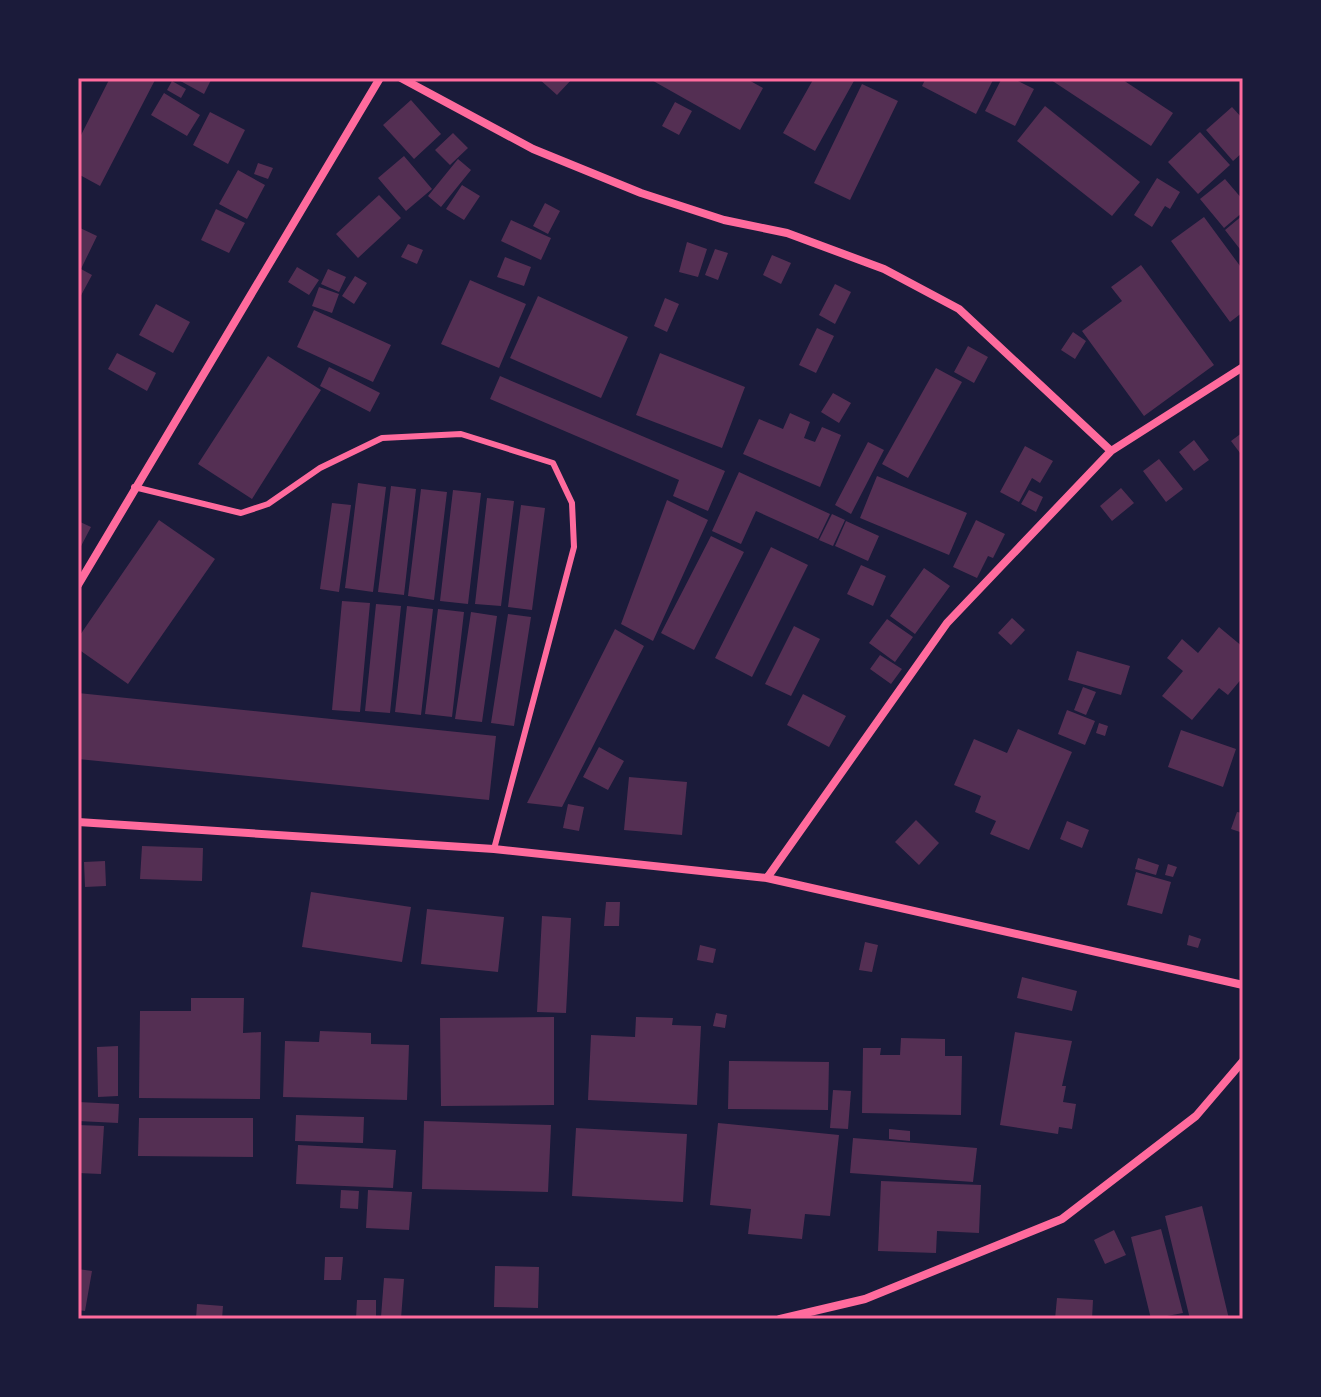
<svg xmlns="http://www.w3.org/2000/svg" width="1321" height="1397" font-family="Raleway,sans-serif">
<rect width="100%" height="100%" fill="#1b1b3a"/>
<path fill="#542f53" d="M 110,78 L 155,80 L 100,186 L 78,174 L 78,141 Z
M 175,78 L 212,78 L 204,94 Z
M 538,78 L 573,78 L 557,95 Z
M 648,78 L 745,78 L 763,88 L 740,130 Z
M 814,78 L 855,79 L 815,151 L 783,133 Z
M 926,78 L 994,78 L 976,114 L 922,86 Z
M 1002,78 L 1012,78 L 1034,89 L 1015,126 L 985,111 Z
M 1048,78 L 1120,78 L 1173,113 L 1151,146 Z
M 172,81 L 186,89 L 181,98 L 167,90 Z
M 862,84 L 898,101 L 850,200 L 814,183 Z
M 164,93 L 200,115 L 187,136 L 151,115 Z
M 411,100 L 441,134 L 414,159 L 383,125 Z
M 675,102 L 692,111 L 679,135 L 662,126 Z
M 1045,106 L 1140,182 L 1112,216 L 1017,141 Z
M 1232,107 L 1243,119 L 1243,152 L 1233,161 L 1206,130 Z
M 210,112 L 245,130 L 228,164 L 193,145 Z
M 1200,132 L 1230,165 L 1198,194 L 1168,162 Z
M 453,133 L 468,148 L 450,165 L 435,150 Z
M 404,156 L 432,189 L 406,211 L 378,178 Z
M 458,159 L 471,170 L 441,207 L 428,196 Z
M 258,163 L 273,168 L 268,179 L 254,174 Z
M 238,170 L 265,185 L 247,219 L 219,204 Z
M 1157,178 L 1180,192 L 1170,209 L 1165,206 L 1152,227 L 1134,215 Z
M 1225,179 L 1243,200 L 1243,212 L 1224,228 L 1200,199 Z
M 462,185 L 480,196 L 464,220 L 446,209 Z
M 379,195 L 401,218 L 358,258 L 336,234 Z
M 545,203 L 560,211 L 548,234 L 533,226 Z
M 216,209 L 245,223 L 229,253 L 201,240 Z
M 1243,215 L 1243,253 L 1225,230 Z
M 1204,217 L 1243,270 L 1243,312 L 1230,322 L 1171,241 Z
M 511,220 L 551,238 L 541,260 L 501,241 Z
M 78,227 L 97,236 L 81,269 L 92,275 L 78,301 Z
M 687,242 L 707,249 L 698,277 L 679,272 Z
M 408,244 L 423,250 L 417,264 L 401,257 Z
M 715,249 L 728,253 L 718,280 L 705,275 Z
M 772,255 L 791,263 L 781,284 L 763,275 Z
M 505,257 L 531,267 L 524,286 L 497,277 Z
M 1141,265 L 1214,365 L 1144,416 L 1082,331 L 1122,301 L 1111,287 Z
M 297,267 L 319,280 L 309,295 L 288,282 Z
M 328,269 L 346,277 L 339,292 L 321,284 Z
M 355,276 L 367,283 L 354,304 L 342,296 Z
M 470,280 L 526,304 L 499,368 L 441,344 Z
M 835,284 L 851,292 L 835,324 L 819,315 Z
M 319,287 L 339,294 L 332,313 L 312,306 Z
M 538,296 L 628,337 L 601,398 L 510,358 Z
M 665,298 L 679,304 L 667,332 L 654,326 Z
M 156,304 L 190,322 L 173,353 L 139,335 Z
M 314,310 L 391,345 L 373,382 L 297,347 Z
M 817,328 L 834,336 L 816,373 L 799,365 Z
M 1073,332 L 1086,341 L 1075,359 L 1061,350 Z
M 968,346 L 988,357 L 974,383 L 954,372 Z
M 117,353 L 156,373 L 147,391 L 108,369 Z
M 660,353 L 745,387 L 722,448 L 636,415 Z
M 268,356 L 321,390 L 252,499 L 198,464 Z
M 329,367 L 380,393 L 370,412 L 320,386 Z
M 936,368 L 962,382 L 908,478 L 882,464 Z
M 500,376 L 725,471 L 708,511 L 673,496 L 679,480 L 490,399 Z
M 833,393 L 851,403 L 839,423 L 821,412 Z
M 790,413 L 810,422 L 804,438 L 815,442 L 822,427 L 841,435 L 820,487 L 743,454 L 759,419 L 783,429 Z
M 1243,432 L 1243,457 L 1231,441 Z
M 1194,440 L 1209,460 L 1194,471 L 1179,452 Z
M 868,442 L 884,450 L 851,514 L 835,505 Z
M 1025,446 L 1053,461 L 1040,483 L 1032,478 L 1019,502 L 1000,492 Z
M 1159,459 L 1183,489 L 1166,502 L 1143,471 Z
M 739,472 L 830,514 L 818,539 L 756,511 L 741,544 L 712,531 Z
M 877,476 L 967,513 L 949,555 L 860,518 Z
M 358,483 L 386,487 L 373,592 L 345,588 Z
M 391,486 L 416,489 L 404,595 L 378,592 Z
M 1121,488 L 1134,503 L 1112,521 L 1100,506 Z
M 421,489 L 447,492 L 434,600 L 408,596 Z
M 453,490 L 481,493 L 468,604 L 440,601 Z
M 1029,490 L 1043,497 L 1036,512 L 1021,504 Z
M 487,498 L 514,501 L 501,606 L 475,604 Z
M 667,500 L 708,520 L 653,641 L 621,624 Z
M 332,503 L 351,505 L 339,592 L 320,589 Z
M 521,505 L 545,508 L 532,610 L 508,607 Z
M 832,514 L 845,520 L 833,546 L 819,540 Z
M 159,520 L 215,559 L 128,684 L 78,649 L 78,638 Z
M 976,520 L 1005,534 L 993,558 L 988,556 L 977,578 L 953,567 Z
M 78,521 L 91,527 L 78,552 Z
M 846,521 L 879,536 L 868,561 L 835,546 Z
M 711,536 L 744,552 L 694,650 L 661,633 Z
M 771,547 L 808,565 L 752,677 L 715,658 Z
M 861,565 L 886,576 L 873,606 L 847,594 Z
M 924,568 L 950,586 L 915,634 L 890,616 Z
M 342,601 L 370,603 L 360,712 L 332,710 Z
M 376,604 L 401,606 L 390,713 L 365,711 Z
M 407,606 L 433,609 L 421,715 L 395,712 Z
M 438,609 L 464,612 L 452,717 L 425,714 Z
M 471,612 L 497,616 L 482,722 L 455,719 Z
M 508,614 L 531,617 L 514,726 L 491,723 Z
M 1012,618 L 1025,630 L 1011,645 L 998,633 Z
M 887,619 L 913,637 L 895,662 L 869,643 Z
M 794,626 L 820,639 L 791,696 L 765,684 Z
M 1219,627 L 1243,647 L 1243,677 L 1228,695 L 1219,688 L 1192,720 L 1162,696 L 1183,671 L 1167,658 L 1182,639 L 1198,653 Z
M 615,629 L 644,646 L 562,807 L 527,803 Z
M 1077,651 L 1130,666 L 1121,695 L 1068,680 Z
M 880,655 L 902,669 L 891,684 L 870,669 Z
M 1083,687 L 1096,692 L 1086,715 L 1074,710 Z
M 78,693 L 496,736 L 489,800 L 78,759 Z
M 803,694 L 846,716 L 829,747 L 787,725 Z
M 1067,710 L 1095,721 L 1085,745 L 1058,734 Z
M 1099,723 L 1108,726 L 1105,736 L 1096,733 Z
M 1018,729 L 1072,752 L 1029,850 L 990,834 L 996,821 L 975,812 L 981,796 L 954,785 L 974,739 L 1007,753 Z
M 1181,730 L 1236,749 L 1223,787 L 1168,767 Z
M 599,747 L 624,761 L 608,790 L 583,777 Z
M 629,777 L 687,782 L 682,835 L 624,830 Z
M 568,804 L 584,807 L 579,831 L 563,828 Z
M 1237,812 L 1243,813 L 1243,833 L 1231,829 Z
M 916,820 L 939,843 L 919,865 L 895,842 Z
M 1067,821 L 1089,830 L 1082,848 L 1060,839 Z
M 142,846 L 203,848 L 202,881 L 140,879 Z
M 1138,858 L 1159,865 L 1156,875 L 1135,869 Z
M 105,861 L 106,886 L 85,887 L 84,862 Z
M 1168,864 L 1177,867 L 1173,877 L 1165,875 Z
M 1136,872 L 1171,882 L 1162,914 L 1127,905 Z
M 311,892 L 411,907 L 402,962 L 302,947 Z
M 606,902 L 620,902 L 619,926 L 604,926 Z
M 427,909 L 504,917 L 498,972 L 421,964 Z
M 542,916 L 571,918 L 566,1013 L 537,1012 Z
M 1189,935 L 1201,939 L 1198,948 L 1187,945 Z
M 865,942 L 878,945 L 872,972 L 859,970 Z
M 700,945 L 716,949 L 713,963 L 697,960 Z
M 1022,977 L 1077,991 L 1072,1011 L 1017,998 Z
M 191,998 L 244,998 L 243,1033 L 261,1032 L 260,1099 L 139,1098 L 140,1011 L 191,1011 Z
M 716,1013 L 727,1015 L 725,1028 L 713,1026 Z
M 554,1017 L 554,1105 L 441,1106 L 440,1018 Z
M 636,1017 L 673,1018 L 672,1025 L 701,1026 L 697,1105 L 588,1100 L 591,1035 L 635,1037 Z
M 320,1031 L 371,1033 L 371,1044 L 409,1045 L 407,1100 L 283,1097 L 285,1041 L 319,1042 Z
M 1015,1032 L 1072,1041 L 1062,1086 L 1066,1086 L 1063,1102 L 1076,1104 L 1072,1129 L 1059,1127 L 1058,1134 L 1000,1125 Z
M 901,1038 L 945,1039 L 945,1056 L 962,1056 L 961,1115 L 862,1113 L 863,1048 L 881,1048 L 880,1055 L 900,1055 Z
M 118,1046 L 118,1096 L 98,1097 L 97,1047 Z
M 729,1061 L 829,1062 L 828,1110 L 728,1109 Z
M 833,1090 L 851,1091 L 848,1129 L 830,1128 Z
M 78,1102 L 119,1104 L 118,1123 L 78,1121 Z
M 296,1115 L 364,1117 L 363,1143 L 295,1141 Z
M 139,1118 L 253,1118 L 253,1157 L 138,1156 Z
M 424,1121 L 551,1125 L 548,1192 L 422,1189 Z
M 718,1123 L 839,1135 L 830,1216 L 805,1214 L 802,1239 L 748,1234 L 751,1209 L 710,1205 Z
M 78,1125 L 104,1126 L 101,1174 L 78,1173 Z
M 576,1128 L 687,1134 L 683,1202 L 572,1196 Z
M 889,1129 L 910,1131 L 910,1141 L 889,1139 Z
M 853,1138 L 977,1148 L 973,1182 L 850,1173 Z
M 298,1145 L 396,1150 L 393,1188 L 296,1184 Z
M 881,1181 L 981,1185 L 979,1233 L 937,1231 L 936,1253 L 878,1251 Z
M 341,1190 L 359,1191 L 358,1209 L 340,1208 Z
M 368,1190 L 412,1192 L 409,1230 L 366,1228 Z
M 1202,1206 L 1229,1319 L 1190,1319 L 1165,1216 Z
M 1161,1229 L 1183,1313 L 1151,1319 L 1131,1237 Z
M 1114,1230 L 1126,1255 L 1105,1264 L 1094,1240 Z
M 325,1257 L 343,1257 L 341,1280 L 324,1280 Z
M 495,1266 L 539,1267 L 538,1308 L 494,1307 Z
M 78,1269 L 92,1271 L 85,1311 L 78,1310 Z
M 384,1278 L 404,1279 L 401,1319 L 381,1317 Z
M 1057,1298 L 1093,1300 L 1092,1319 L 1055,1319 Z
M 357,1300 L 376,1300 L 376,1319 L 356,1319 Z
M 197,1304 L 223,1306 L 222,1319 L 196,1319 Z"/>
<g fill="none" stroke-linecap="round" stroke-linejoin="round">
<path stroke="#ff6b9d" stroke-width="6" d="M 134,487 L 241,513 L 268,504 L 320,468 L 382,438 L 461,434 L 553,463 L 572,503 L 574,547 L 494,849"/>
<path stroke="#ff6b9d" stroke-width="8" d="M 401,78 L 533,149 L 641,193 L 724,220 L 787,233 L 884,269 L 959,309 L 1111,451
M 78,585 L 380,78
M 78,822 L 494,849 L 767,878 L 1243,985
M 767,878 L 947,623 L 1111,451 L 1243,367
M 780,1319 L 865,1299 L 1062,1219 L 1196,1116 L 1243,1061"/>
</g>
<rect width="1321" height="1397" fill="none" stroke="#1b1b3a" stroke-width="160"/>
<rect x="80" y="80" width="1161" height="1237" fill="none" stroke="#ff6b9d" stroke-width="3"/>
</svg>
